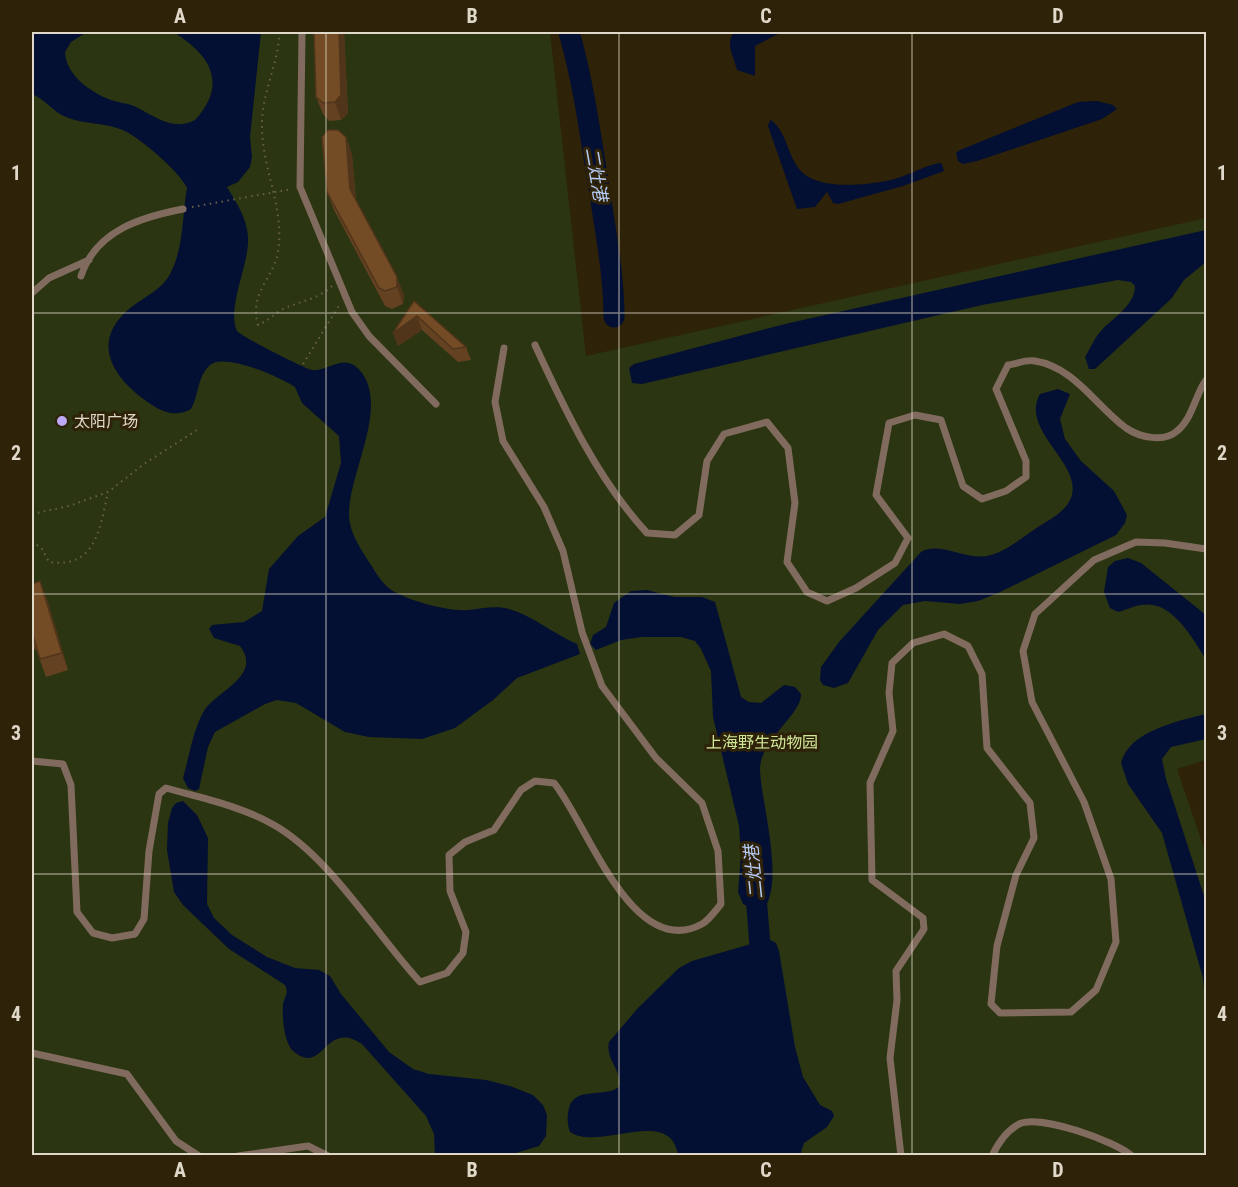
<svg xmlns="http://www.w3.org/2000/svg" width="1238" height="1187" font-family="'Roboto Condensed','Noto Sans SC',sans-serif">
<rect width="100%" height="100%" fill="#2e2208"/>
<path fill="#2b3511" d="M 32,32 L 550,32 L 586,356 L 1206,218 L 1206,760 L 1177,769 L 1206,854 L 1206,1155 L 32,1155 Z"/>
<path fill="#030f33" d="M 32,32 L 87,32 L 71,42 L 65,52 C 66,76 92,93 111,100 C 119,103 127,103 134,106 C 153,115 172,132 195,120 C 228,84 211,55 173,32 L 261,32 L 250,137 L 252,157 L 250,167 L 238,182 L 227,187 C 236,202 247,218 248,237 C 250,264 226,307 237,331 C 239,335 303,368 312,370 C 329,372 345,350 362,373 C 388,409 349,473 349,514 C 349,534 363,552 373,568 C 377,575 383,584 390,589 C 405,600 449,612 468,610 C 481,609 496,605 509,609 C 533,616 554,634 577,644 L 580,654 L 517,678 L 493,700 L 455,728 L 422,739 L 369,737 L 345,732 L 296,703 L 277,700 L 265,704 L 215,732 L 208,747 L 199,789 L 195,791 L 188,788 L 183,778 C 189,757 193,730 204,711 C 216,691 263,676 240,646 L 214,638 L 209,629 L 212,625 L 244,622 L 262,611 L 269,569 L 298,536 L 325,517 L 341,463 L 339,436 L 302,403 L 295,387 C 280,377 222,351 209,366 C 197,378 199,395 191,409 C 178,417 164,413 152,405 C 117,382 87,345 129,309 C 142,298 162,290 170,274 C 184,248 182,216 187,188 C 180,172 141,139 125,131 C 107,122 84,125 66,117 C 53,112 45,99 32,94 Z
M 735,32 L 782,32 L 755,46 L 755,76 L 737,70 C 734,58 724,41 735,32 Z
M 1097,101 L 1113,105 L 1117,109 L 1102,119 L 977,161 L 963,164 L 958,161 L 956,153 L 960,150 L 1078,102 Z
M 770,120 C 783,126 788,151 795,163 C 809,191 859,186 886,181 C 904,178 921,167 939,163 L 942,164 L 944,171 L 903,186 L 838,204 L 833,203 L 827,192 L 815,207 L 797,209 L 768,126 Z
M 1206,230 L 1206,262 L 1184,280 L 1171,299 L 1095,369 L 1089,369 L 1085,357 C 1090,349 1094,339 1100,332 C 1112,318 1135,306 1135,286 L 1131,282 L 1118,280 L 982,305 L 642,384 L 632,383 L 629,368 L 634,364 L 785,324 Z
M 1058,389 L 1070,394 L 1060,419 L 1065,439 L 1081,461 L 1114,491 L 1127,515 L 1125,523 L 1116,535 L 998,593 L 978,601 L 960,604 L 925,601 L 903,605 L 878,630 L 848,683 L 834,688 L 823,685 L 820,680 L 821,667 L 839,642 L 921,552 C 940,541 964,560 987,556 C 1008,552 1028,532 1046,522 C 1120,480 1014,439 1040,394 Z
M 1128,558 L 1141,563 L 1206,615 L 1206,659 C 1192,638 1172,599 1141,605 C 1133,606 1126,610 1118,612 L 1110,608 L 1104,592 L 1108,567 L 1115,561 Z
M 647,590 L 674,597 L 702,597 L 715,602 L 741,697 L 749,702 L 761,703 L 784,685 L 795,687 L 801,694 C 802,714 760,740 760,769 C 761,804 787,886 761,913 L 743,904 L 738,892 L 741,854 L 739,826 L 713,717 L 711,671 L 701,649 L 695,641 L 681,637 L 642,637 L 621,640 L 596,650 L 590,644 L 593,635 L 606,627 L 614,603 L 631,591 Z
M 1206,714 L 1206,739 L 1171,747 L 1162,759 L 1166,779 L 1206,902 L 1206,1010 L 1203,978 L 1162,833 L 1128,784 L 1121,763 C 1129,731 1178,721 1206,714 Z
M 183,801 L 197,815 L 208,838 L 207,904 L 214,918 L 232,935 L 267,957 L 295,968 L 319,970 L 330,976 L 341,994 L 389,1052 L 413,1069 L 429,1074 L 486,1080 L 510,1086 L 533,1095 L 543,1105 L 547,1115 L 546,1136 L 539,1146 L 509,1155 L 435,1155 L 434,1134 L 426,1116 L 362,1044 C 323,1018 324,1080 291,1049 C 284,1038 282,1018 283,1004 C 285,996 289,993 285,985 L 229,949 L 183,905 L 174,892 L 167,850 L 168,823 L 172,808 L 176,803 Z
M 768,939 L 776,943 L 779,951 L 795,1047 L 803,1077 L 820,1105 L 832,1111 L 834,1116 L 827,1127 L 804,1143 L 800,1155 L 678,1155 C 670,1105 599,1152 570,1132 C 567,1124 567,1116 569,1108 C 575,1086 604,1098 619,1087 C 623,1071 605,1060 609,1042 L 638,1008 L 679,968 L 692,961 Z"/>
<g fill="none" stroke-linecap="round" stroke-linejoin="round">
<path stroke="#030f33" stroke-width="21" d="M 569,32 C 584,84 591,140 600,194 C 606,235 614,276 614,317
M 755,884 L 762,970"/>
<path stroke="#6a6049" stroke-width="2" stroke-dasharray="1.5 4.5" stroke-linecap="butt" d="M 279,32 C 280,60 261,94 262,126 C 262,169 285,209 278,252 C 273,279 249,293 258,325 C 268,321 274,314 283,309 C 300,301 317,300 332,286
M 192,207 L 292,189
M 303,364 L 340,304
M 32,514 L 69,506 L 108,492 L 144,464 L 197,430
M 32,541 L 42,549 L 49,562 C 96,569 100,528 108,492"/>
<path stroke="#816b5f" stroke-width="7" d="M 302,32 L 300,187 L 352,312 L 369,336 L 436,404
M 81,276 C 96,230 142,217 183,209
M 32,293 L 49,278 L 89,260
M 535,345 C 565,410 598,480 647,533 L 675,535 L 699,515 L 707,461 L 724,434 L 767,422 L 788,448 L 795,503 L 787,562 L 807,592 L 827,601 L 856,588 L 895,563 L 908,538 L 876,495 L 889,423 L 915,415 L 941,420 L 963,486 L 982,499 L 1006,491 L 1026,477 L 1026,461 L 996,389 L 1008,365 C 1016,364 1027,359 1035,361 C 1074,367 1096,406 1126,428 C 1139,437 1164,443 1177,431 C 1193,418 1195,395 1206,380
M 32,761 L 63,764 L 71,785 L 77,912 L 93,933 L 112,938 L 135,934 L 144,919 L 149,851 L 159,794 L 166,788 C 202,798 241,806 274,825 C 330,857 375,933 420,982 L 447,973 L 463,953 L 466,932 L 450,891 L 449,855 L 465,842 L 494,830 L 521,790 L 535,781 L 554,783 C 586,821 632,962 702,924 C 709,920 716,910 721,904 L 718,851 L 702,803 L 656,758 L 602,686 L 582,632 L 563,551 L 544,507 L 503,441 L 495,402 L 504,348
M 32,1053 L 127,1074 L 176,1141 L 199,1156
M 238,1156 L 308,1146 L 328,1156
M 901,1156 L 890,1058 L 897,1000 L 896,971 L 924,929 L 923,918 L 872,880 L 870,783 L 893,731 L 889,693 L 892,663 L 913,643 L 944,634 L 968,646 L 982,674 L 987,748 L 1030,803 L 1034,838 L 1016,875 L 997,946 L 991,1004 L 1000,1013 L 1071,1012 L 1096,990 L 1116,942 L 1111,879 L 1084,802 L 1032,702 L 1023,651 L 1035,614 L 1094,560 L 1136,542 L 1165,543 L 1206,549
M 992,1156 C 998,1143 1006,1131 1019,1124 C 1040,1114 1115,1141 1132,1156"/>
</g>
<path fill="#634121" d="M 314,32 L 344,32 L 348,113 L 341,120 L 329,121 L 323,114 L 316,97 Z
M 346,137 L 352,155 L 356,200 L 404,295 L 403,304 L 392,309 L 385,306 L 334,210 L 327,192 Z
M 414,301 L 466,347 L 471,360 L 458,362 L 422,330 L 398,346 L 393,333 Z
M 32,584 L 47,599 L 68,670 L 46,677 L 36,649 L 32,650 Z"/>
<path fill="#50351b" d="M 339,32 L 344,32 L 348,113 L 341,120 L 335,102 Z
M 346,137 L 352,155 L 356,207 L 350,189 Z
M 397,277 L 404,295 L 403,304 L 397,287 Z
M 417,316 L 422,330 L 398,346 L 393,333 Z
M 40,581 L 47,599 L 68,670 L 62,653 Z"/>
<path fill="#734c26" stroke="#50351b" stroke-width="1.5" d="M 314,32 L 339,32 L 341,95 L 335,102 L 323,103 L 316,97 Z
M 328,130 L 338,130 L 346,137 L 350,189 L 397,277 L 397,287 L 385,291 L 379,288 L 327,192 L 322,137 Z
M 414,301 L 466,347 L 453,349 L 417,316 L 393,333 Z
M 40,581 L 62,653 L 40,659 L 32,632 L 32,584 Z"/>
<path fill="none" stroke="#e0d8c9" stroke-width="1.5" stroke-opacity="0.55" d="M 326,32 L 326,1156M 619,32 L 619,1156M 912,32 L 912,1156M 32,313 L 1206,313M 32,594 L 1206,594M 32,874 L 1206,874"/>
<circle fill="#bda9f5" stroke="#2e2208" stroke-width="2" cx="62" cy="421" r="6"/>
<g text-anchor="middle" stroke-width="6" stroke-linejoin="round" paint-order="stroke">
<g font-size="16" fill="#e0d8c9" stroke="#2e2208" text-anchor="start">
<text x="74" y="427">太阳广场</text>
</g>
<g font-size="16" fill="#d0e799" stroke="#2e2208">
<text x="762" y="748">上海野生动物园</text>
</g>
<g font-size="18" font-style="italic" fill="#b7ccf6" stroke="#2e2208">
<text transform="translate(596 174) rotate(80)" y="6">二灶港</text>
<text transform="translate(754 872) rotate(-96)" y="6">二灶港</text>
</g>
</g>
<rect width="1238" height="1187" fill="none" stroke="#2e2208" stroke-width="66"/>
<rect x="33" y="33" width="1172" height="1121" fill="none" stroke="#e0d8c9" stroke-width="2"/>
<g font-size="20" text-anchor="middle" font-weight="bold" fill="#e0d8c9">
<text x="180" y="23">A</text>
<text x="472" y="23">B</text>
<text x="766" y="23">C</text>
<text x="1058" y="23">D</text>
<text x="16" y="180">1</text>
<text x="1222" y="180">1</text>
<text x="16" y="460">2</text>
<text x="1222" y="460">2</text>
<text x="16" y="740">3</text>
<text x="1222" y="740">3</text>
<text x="16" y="1021">4</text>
<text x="1222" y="1021">4</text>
<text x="180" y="1177">A</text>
<text x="472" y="1177">B</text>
<text x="766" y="1177">C</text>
<text x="1058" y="1177">D</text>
</g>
</svg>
